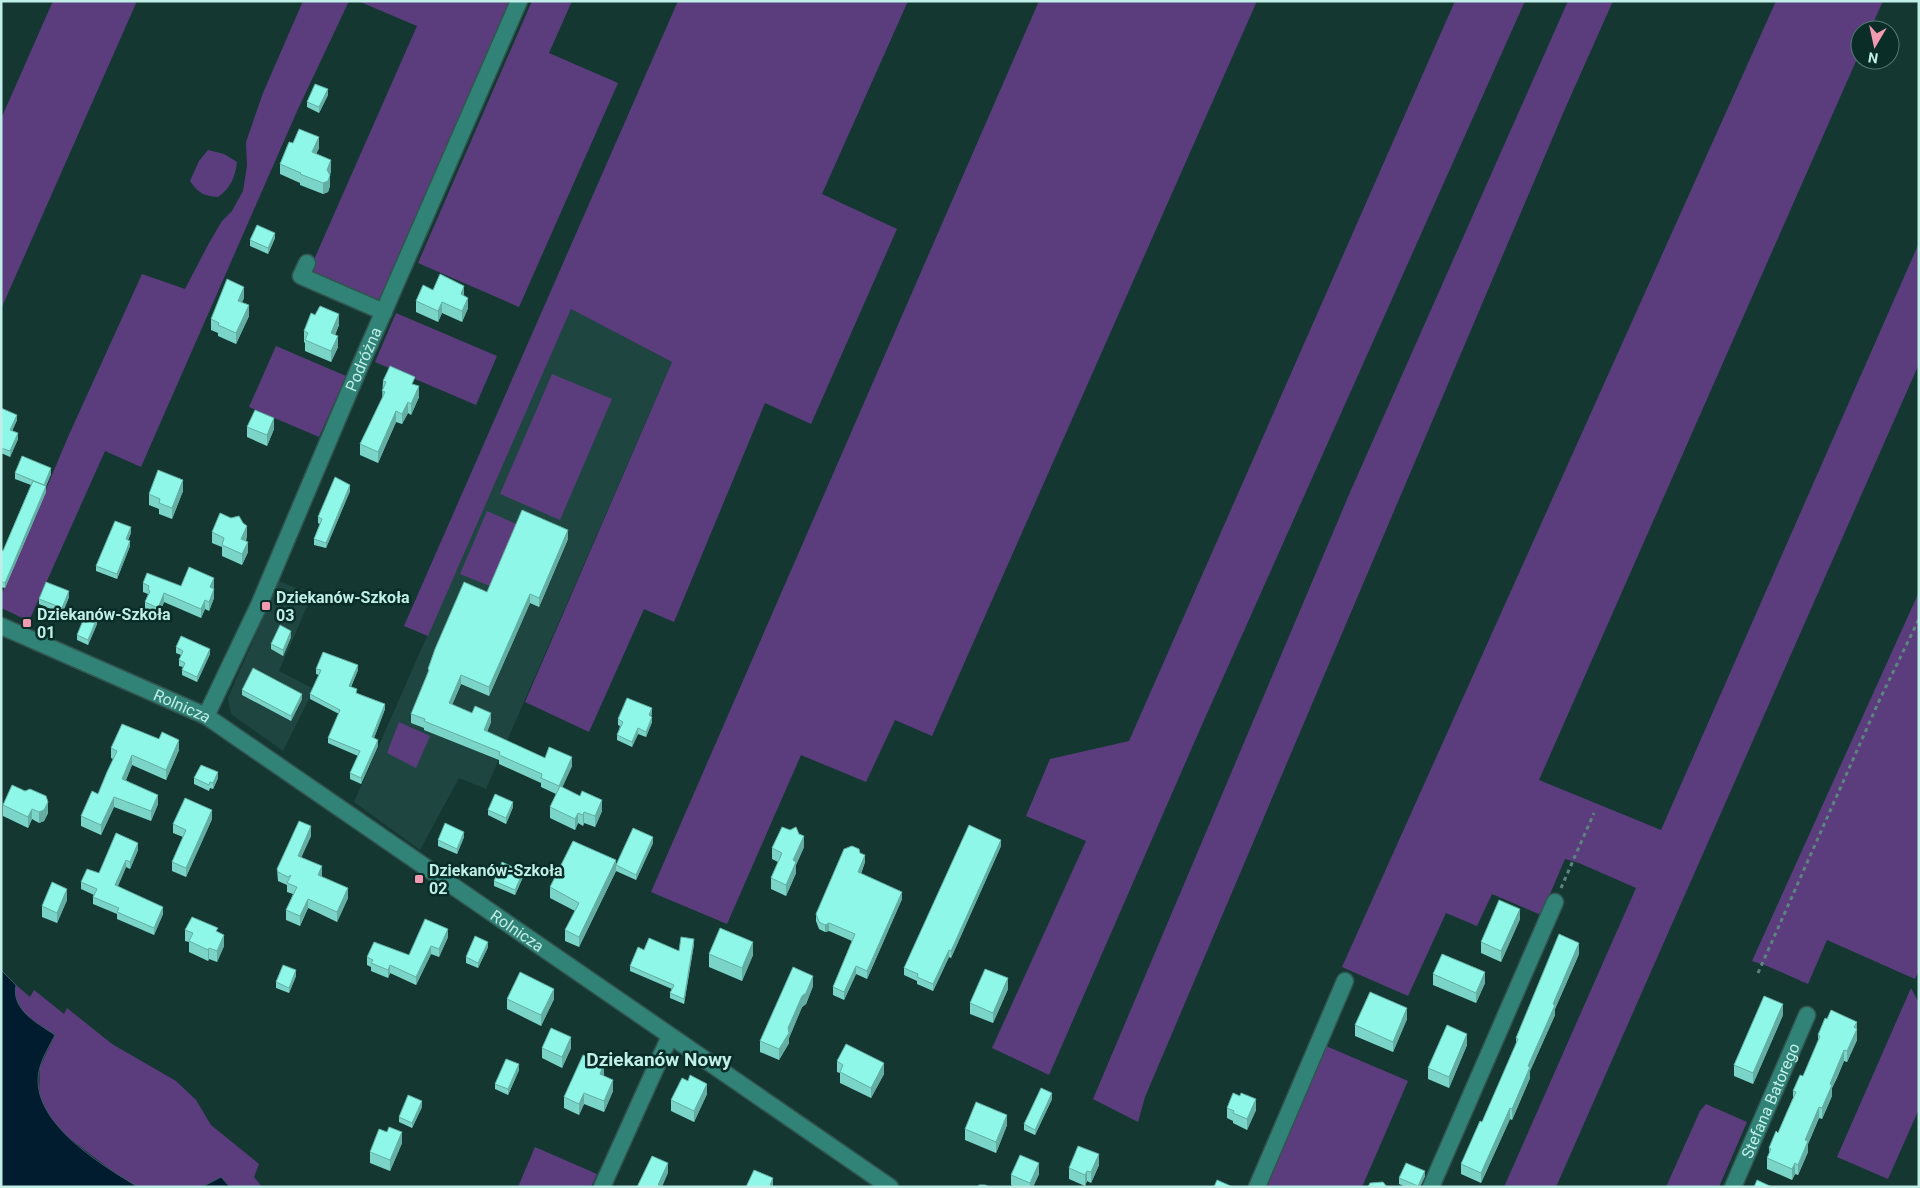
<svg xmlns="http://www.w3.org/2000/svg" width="1920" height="1188" font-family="Roboto,sans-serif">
<rect width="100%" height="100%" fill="#153732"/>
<path fill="#1f4540" d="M 571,309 L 672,362 L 486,789 L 459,778 L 420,850 L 354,802 Z
M 279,581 L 312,595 L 279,671 L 314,689 L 283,751 L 231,714 L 228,698 Z"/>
<path fill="#5b3d7e" d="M 53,1 L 137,1 L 1,309 L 1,119 Z
M 303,1 L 349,1 L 298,109 L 141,467 L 105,451 L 29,621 L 1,608 L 1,596 L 68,437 L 142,274 L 185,289 L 209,243 L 222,221 L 232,211 L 243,191 L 247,166 L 246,142 L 263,93 Z
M 358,1 L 510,1 L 378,302 L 309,271 L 417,26 Z
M 532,1 L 572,1 L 549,53 L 618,83 L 519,307 L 418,263 Z
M 678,1 L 908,1 L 822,194 L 897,229 L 811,424 L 765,403 L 674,622 L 644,609 L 589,732 L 525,702 L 672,362 L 571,309 L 428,636 L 404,626 Z
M 1039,1 L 1257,1 L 932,736 L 895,720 L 866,782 L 801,755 L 727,924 L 651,892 Z
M 1455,1 L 1525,1 L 1201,727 L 1049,1075 L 992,1048 L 1086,841 L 1026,816 L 1050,759 L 1129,741 Z
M 1568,1 L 1613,1 L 1564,111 L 1145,1097 L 1138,1122 L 1093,1099 L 1351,490 Z
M 1776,1 L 1883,1 L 1870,30 L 1860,30 L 1860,52 L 1539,780 L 1661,830 L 1919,243 L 1919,364 L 1556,1187 L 1504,1187 L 1636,888 L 1579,863 L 1565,859 L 1541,915 L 1492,894 L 1477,926 L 1446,913 L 1408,996 L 1342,967 Z
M 208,150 L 224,154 L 237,162 C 235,177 231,188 218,197 C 204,196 198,193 190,181 L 199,161 Z
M 396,313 L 497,356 L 476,405 L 375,362 Z
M 276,346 L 346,376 L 319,437 L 249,407 Z
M 552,374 L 612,399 L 560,520 L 500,494 Z
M 487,511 L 516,524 L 490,586 L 460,574 Z
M 1919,592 L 1919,970 L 1915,979 L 1827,940 L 1808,984 L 1767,966 L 1752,961 Z
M 399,722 L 430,736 L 416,768 L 387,753 Z
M 16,985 L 30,997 L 34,990 L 64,1014 L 67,1008 L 112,1044 L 176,1081 L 196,1100 L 211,1125 L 259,1164 L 254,1177 L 262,1187 L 230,1187 L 221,1177 L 202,1187 L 138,1187 L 119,1176 L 65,1135 L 49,1116 L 39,1095 L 40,1067 L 55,1035 C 37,1023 11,1010 16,985 Z
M 1911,988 L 1919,1003 L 1919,1109 L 1888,1179 L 1837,1157 Z
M 1326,1046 L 1408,1081 L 1362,1187 L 1265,1187 Z
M 1706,1104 L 1747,1122 L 1719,1187 L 1666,1187 L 1700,1111 Z
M 535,1147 L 597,1174 L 591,1187 L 518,1187 Z"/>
<path fill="#011b2f" stroke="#3a5b66" d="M 1,970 L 16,985 C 11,1010 37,1023 55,1035 C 50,1045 43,1056 40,1067 C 25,1119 100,1164 138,1187 L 1,1187 Z
M 221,1177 L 230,1187 L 202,1187 Z"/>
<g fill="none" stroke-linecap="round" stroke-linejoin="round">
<defs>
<g id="minor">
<path d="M 307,263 L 301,276 L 384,312"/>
<path id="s1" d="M 1,626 L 206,716 L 890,1187"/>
<path id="s2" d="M 206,716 L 259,605 L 360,366 L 519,1"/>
<path d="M 602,1187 L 670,1036"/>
<path d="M 1257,1187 L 1345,981"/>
<path d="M 1431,1187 L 1555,902"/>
<path id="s3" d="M 1733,1187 L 1807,1015"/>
</g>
</defs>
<use href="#minor" stroke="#32544f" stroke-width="19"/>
<path stroke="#5d857f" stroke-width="3" stroke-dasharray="4 4" stroke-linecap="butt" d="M 1561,888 L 1594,813
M 1758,973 L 1879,701 L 1919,619"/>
<use href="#minor" stroke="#318378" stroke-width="16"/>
</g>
<path fill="#7ad4c7" d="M 328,95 L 319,113 L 307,107 L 307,102 Z
M 293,143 L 319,148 L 316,154 L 331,171 L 330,175 L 330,186 L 328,192 L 323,194 L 300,185 L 300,183 L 280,174 L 280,164 Z
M 275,238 L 268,254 L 250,246 L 250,240 Z
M 433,290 L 464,296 L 468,308 L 462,322 L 442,313 L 438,322 L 416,312 L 416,301 Z
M 244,298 L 242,302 L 249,316 L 236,344 L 218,336 L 218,333 L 211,330 L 211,319 Z
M 339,325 L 335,335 L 338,347 L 331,362 L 305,351 L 305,343 L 304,342 L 304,331 Z
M 383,381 L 415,385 L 419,397 L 411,415 L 408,413 L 402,424 L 396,422 L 378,463 L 360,455 L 360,444 L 382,399 Z
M 1,408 L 17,420 L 12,431 L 18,439 L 10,457 L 1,453 Z
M 247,427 L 274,429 L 267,446 L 247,437 Z
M 15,473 L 51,474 L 46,486 L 46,492 L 5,588 L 1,587 L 1,550 L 3,551 L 31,485 L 15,479 Z
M 183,491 L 172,519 L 159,514 L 159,509 L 149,505 L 149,494 Z
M 350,491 L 326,548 L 314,545 L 314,539 L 320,524 L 318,523 L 318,517 Z
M 212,532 L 247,536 L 246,541 L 248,552 L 242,565 L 222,556 L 222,547 L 212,543 Z
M 131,533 L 128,540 L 130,546 L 117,579 L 96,571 L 96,566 Z
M 568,539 L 539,607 L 530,603 L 489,696 L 461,684 L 452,705 L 491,722 L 487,732 L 545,758 L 572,766 L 562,787 L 602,811 L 595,827 L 584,823 L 583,826 L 578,823 L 575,830 L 550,818 L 550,807 L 556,794 L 541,787 L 541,783 L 499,764 L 499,760 L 424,730 L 424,728 L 411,723 L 411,714 L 428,673 L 428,669 L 487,592 Z
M 143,583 L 181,586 L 214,587 L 214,598 L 209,611 L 205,609 L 201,618 L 164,602 L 158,617 L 145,612 L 145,602 L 148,594 L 143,592 Z
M 69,597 L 62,614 L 39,604 L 39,599 Z
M 97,624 L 88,645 L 77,640 L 77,635 Z
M 291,637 L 283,656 L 271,649 L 271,644 Z
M 176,647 L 210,654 L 197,682 L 182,675 L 182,670 L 183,667 L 179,666 L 179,660 L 181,655 L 176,653 Z
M 316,669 L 358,670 L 351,687 L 357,693 L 385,709 L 374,738 L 378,746 L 361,784 L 350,779 L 350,773 L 358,756 L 328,743 L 328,738 L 339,714 L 310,699 L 310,694 L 319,675 L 316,674 Z
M 242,690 L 302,699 L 291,721 L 242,695 Z
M 652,714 L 651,716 L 652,722 L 646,737 L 638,734 L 632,747 L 617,740 L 617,735 L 620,726 L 618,725 L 618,719 Z
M 111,748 L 179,750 L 166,780 L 132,765 L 126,780 L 158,804 L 151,821 L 114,807 L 101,835 L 81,826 L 81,816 L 98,794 L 113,759 L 111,758 Z
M 194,778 L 218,778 L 213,789 L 210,788 L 209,791 L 194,784 Z
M 48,802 L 48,813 L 44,821 L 39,823 L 32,819 L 28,828 L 3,816 L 3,805 Z
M 513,807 L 506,824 L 488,815 L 488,810 Z
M 212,819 L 186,877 L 172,871 L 172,862 L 183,837 L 173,833 L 173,824 Z
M 311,836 L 301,857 L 322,875 L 321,877 L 348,898 L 337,922 L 308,908 L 300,926 L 286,920 L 286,910 L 293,894 L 287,892 L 287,885 L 278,881 L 277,869 Z
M 464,837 L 457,854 L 438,846 L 438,840 Z
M 653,843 L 636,880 L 616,871 L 579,947 L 565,941 L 565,930 L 575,911 L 550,898 L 550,887 L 616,865 Z
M 1001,846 L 951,958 L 949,957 L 933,991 L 917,984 L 917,981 L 904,975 L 904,968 Z
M 804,847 L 796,865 L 796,873 L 786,896 L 771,889 L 771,878 L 778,862 L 772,859 L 772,848 Z
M 138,850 L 130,869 L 126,867 L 118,886 L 163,914 L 154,935 L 117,919 L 117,914 L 93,904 L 93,897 L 94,895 L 81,889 L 81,882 L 99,873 Z
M 860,853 L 865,862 L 861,874 L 902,899 L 867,979 L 856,974 L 844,1000 L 833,995 L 833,987 L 852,941 L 829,931 L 825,932 L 819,929 L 816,921 L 816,914 Z
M 523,877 L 515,895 L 494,886 L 494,881 Z
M 67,900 L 57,923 L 42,917 L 42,906 Z
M 1520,919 L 1501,962 L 1481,953 L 1481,942 Z
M 185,930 L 218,932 L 224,946 L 217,962 L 209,959 L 208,961 L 189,952 L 189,942 L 185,941 Z
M 448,937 L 439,957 L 431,954 L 416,985 L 390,973 L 388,978 L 371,971 L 371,967 L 367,965 L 367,957 L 409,955 Z
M 694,944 L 684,1004 L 670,998 L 670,993 L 672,989 L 630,971 L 630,966 L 644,950 L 679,951 Z
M 488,947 L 478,968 L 466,963 L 466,957 Z
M 709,954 L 753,955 L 742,981 L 709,967 Z
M 1579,954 L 1555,1009 L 1555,1015 L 1530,1071 L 1530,1078 L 1512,1120 L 1510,1119 L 1481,1183 L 1461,1174 L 1461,1164 L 1482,1122 L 1516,1045 L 1516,1038 Z
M 1433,974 L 1485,983 L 1476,1003 L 1433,985 Z
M 296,976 L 289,993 L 276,988 L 276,982 Z
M 813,986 L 806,1004 L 802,1007 L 789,1038 L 789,1043 L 779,1060 L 760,1052 L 760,1041 Z
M 1008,989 L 993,1023 L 970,1014 L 970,1003 Z
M 507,999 L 554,999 L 541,1026 L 507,1009 Z
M 1783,1015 L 1753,1084 L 1734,1076 L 1734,1065 Z
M 1407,1019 L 1393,1052 L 1355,1036 L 1355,1025 Z
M 1827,1019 L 1857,1022 L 1857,1040 L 1847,1062 L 1844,1061 L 1837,1078 L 1832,1088 L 1832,1096 L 1822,1119 L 1819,1118 L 1808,1144 L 1808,1152 L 1798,1175 L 1795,1174 L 1792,1180 L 1767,1169 L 1767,1158 L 1769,1155 L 1769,1148 L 1778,1133 L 1793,1098 L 1793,1091 L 1803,1076 L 1818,1042 L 1818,1035 Z
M 1467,1045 L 1449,1088 L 1428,1079 L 1428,1068 Z
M 542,1048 L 571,1048 L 562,1068 L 542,1058 Z
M 837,1061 L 884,1074 L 871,1098 L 840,1083 L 840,1073 L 837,1072 Z
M 519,1070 L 508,1095 L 495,1089 L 495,1084 Z
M 604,1076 L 613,1091 L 604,1112 L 584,1104 L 579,1115 L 564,1108 L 564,1097 Z
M 688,1081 L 707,1094 L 694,1122 L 671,1111 L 671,1100 Z
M 1052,1099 L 1035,1135 L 1024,1130 L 1024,1124 Z
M 422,1107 L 412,1128 L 399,1122 L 399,1117 Z
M 1227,1108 L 1256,1110 L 1247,1130 L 1233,1123 L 1233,1121 L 1227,1118 Z
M 1007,1125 L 996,1153 L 965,1140 L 965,1129 Z
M 402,1143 L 390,1171 L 370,1163 L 370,1152 Z
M 1099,1165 L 1091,1183 L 1087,1181 L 1085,1186 L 1069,1179 L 1069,1168 Z
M 1039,1174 L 1033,1187 L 1014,1187 L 1011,1185 L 1011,1175 Z
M 1425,1176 L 1420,1187 L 1406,1187 L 1399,1184 L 1399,1178 Z"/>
<path fill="#63ada2" d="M 328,89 L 328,95 L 319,113 L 319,107 Z
M 319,137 L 319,148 L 312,163 L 312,152 Z
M 331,160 L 331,171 L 327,181 L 327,170 Z
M 330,175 L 330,186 L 328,192 L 323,194 L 323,183 Z
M 275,233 L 275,238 L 268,254 L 268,248 Z
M 464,286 L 464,297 L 461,294 Z
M 244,287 L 244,298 L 238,311 L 238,301 Z
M 468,298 L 468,308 L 462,322 L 462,311 Z
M 442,302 L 442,313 L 438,322 L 438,311 Z
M 249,305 L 249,316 L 236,344 L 236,333 Z
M 339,314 L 339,325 L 331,344 L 331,333 Z
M 338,336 L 338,347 L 331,362 L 331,351 Z
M 419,386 L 419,397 L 411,415 L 411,404 Z
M 408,402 L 408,413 L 402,424 L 402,414 Z
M 396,411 L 396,422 L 378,463 L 378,452 Z
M 17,415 L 17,420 L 10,436 L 10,430 Z
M 274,418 L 274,429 L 267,446 L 267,435 Z
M 18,433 L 18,439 L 10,457 L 10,451 Z
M 51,468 L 51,474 L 44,491 L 44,485 Z
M 183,480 L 183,491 L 172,519 L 172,508 Z
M 350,485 L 350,491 L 326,548 L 326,543 Z
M 46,486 L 46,492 L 5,588 L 5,583 Z
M 247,526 L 247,536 L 241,550 L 241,539 Z
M 131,527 L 131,533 L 126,545 L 126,539 Z
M 568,530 L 568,539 L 539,607 L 539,598 Z
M 130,541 L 130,546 L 117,579 L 117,574 Z
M 248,542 L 248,552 L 242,565 L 242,554 Z
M 214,578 L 214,587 L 210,597 L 210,587 Z
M 214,589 L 214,598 L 209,611 L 209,602 Z
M 69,591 L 69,597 L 62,614 L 62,608 Z
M 164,593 L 164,602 L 158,617 L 158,608 Z
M 530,594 L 530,603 L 489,696 L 489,687 Z
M 205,600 L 205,609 L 201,618 L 201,609 Z
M 97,618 L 97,624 L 88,645 L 88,640 Z
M 291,631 L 291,637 L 283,656 L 283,650 Z
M 210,649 L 210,654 L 197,682 L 197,677 Z
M 358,665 L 358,670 L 349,691 L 349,686 Z
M 461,675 L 461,684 L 449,712 L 449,703 Z
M 302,694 L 302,699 L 291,721 L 291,716 Z
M 385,704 L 385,709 L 372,743 L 372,737 Z
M 652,708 L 652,714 L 649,721 L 649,715 Z
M 491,713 L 491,722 L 484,739 L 484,730 Z
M 652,717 L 652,722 L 646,737 L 646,732 Z
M 638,728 L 638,734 L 632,747 L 632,742 Z
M 179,740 L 179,750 L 166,780 L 166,770 Z
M 378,740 L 378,746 L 361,784 L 361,778 Z
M 132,755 L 132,765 L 122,789 L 122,779 Z
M 572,757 L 572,766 L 559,795 L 559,786 Z
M 218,772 L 218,778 L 213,789 L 213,783 Z
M 158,795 L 158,804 L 151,821 L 151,811 Z
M 114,797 L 114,807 L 101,835 L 101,825 Z
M 602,800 L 602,811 L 595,827 L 595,816 Z
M 48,802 L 48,813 L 44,821 L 39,823 L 39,812 Z
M 513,802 L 513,807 L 506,824 L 506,818 Z
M 32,809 L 32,819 L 28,828 L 28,817 Z
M 212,810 L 212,819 L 186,877 L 186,868 Z
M 584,812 L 584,823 L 583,826 L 583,815 Z
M 578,813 L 578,823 L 575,830 L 575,819 Z
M 311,826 L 311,836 L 298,865 L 298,856 Z
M 464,832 L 464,837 L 457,854 L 457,849 Z
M 804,836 L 804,847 L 796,865 L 796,873 L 786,896 L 786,885 L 793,860 Z
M 653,837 L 653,843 L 636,880 L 636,875 Z
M 1001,840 L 1001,846 L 951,958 L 951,951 Z
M 138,843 L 138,850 L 130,869 L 130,862 Z
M 865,855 L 865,862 L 858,880 L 858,872 Z
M 126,860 L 126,867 L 115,892 L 115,885 Z
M 616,860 L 616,871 L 579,947 L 579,937 Z
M 322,866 L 322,875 L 318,884 L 318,875 Z
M 523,872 L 523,877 L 515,895 L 515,890 Z
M 348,888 L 348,898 L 337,922 L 337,912 Z
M 67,889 L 67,900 L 57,923 L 57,913 Z
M 902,892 L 902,899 L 867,979 L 867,971 Z
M 308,899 L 308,908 L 300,926 L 300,916 Z
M 163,907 L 163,914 L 154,935 L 154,928 Z
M 1520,909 L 1520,919 L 1501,962 L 1501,951 Z
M 829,923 L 829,931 L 825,932 L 825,925 Z
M 448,929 L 448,937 L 439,957 L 439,949 Z
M 224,935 L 224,946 L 217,962 L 217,951 Z
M 694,939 L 694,944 L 684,1004 L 684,999 Z
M 488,942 L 488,947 L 478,968 L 478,963 Z
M 753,942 L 753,955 L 742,981 L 742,968 Z
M 1579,943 L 1579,954 L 1555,1009 L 1555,1015 L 1530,1071 L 1530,1078 L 1512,1120 L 1512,1109 L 1528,1066 L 1553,1004 Z
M 431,946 L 431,954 L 416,985 L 416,977 Z
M 209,948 L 209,959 L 208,961 L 208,950 Z
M 949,950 L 949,957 L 933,991 L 933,984 Z
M 390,965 L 390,973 L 388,978 L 388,970 Z
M 856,966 L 856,974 L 844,1000 L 844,992 Z
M 296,970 L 296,976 L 289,993 L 289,988 Z
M 1485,972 L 1485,983 L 1476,1003 L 1476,993 Z
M 813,976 L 813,986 L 806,1004 L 802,1007 L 789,1038 L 789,1043 L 779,1060 L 779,1049 L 802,996 Z
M 1008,978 L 1008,989 L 993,1023 L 993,1013 Z
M 554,989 L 554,999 L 541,1026 L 541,1015 Z
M 1783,1004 L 1783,1015 L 1753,1084 L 1753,1073 Z
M 1407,1008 L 1407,1019 L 1393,1052 L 1393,1042 Z
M 1857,1022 L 1857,1040 L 1847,1062 L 1847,1051 Z
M 1467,1034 L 1467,1045 L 1449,1088 L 1449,1077 Z
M 571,1037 L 571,1048 L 562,1068 L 562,1057 Z
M 1844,1050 L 1844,1061 L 1832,1088 L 1832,1096 L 1822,1119 L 1822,1108 L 1830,1084 Z
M 884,1063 L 884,1074 L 871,1098 L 871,1088 Z
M 519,1064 L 519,1070 L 508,1095 L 508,1089 Z
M 604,1064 L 604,1075 L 600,1085 L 600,1074 Z
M 613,1080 L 613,1091 L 604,1112 L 604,1101 Z
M 707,1084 L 707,1094 L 694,1122 L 694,1111 Z
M 584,1093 L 584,1104 L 579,1115 L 579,1104 Z
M 1052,1093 L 1052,1099 L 1035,1135 L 1035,1130 Z
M 1256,1099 L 1256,1110 L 1247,1130 L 1247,1119 Z
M 422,1101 L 422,1107 L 412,1128 L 412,1123 Z
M 1819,1107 L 1819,1118 L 1808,1144 L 1808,1152 L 1798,1175 L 1798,1165 L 1805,1140 Z
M 1510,1108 L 1510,1119 L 1481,1183 L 1481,1173 Z
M 1007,1115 L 1007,1125 L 996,1153 L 996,1142 Z
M 402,1132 L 402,1143 L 390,1171 L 390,1160 Z
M 1099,1154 L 1099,1165 L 1091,1183 L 1091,1172 Z
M 668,1163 L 668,1173 L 662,1187 L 658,1185 Z
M 1039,1163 L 1039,1174 L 1033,1187 L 1030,1187 L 1030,1183 Z
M 1795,1163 L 1795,1174 L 1792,1180 L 1792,1169 Z
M 1087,1171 L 1087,1181 L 1085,1186 L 1085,1175 Z
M 1425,1171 L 1425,1176 L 1420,1187 L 1418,1186 Z
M 773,1178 L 773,1187 L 770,1185 Z"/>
<path fill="#8ef7e7" stroke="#63ada2" d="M 315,84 L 328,89 L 319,107 L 307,102 Z
M 299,129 L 319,137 L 312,152 L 331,160 L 327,170 L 330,175 L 328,181 L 323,183 L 300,174 L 301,173 L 280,164 L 289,142 L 293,143 Z
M 257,225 L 275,233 L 268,248 L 250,240 Z
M 440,274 L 464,286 L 461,294 L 468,298 L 462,311 L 442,302 L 438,311 L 416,301 L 423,285 L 433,290 Z
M 227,279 L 244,287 L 238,301 L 249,305 L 236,333 L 218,325 L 219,323 L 211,319 Z
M 320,306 L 339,314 L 331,333 L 338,336 L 331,351 L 305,340 L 308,333 L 304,331 L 311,313 L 315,315 Z
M 390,366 L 415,377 L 412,384 L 419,386 L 411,404 L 408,402 L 402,414 L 396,411 L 378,452 L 360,444 L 385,392 L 382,391 L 386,382 L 383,381 Z
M 1,408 L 17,415 L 10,430 L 18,433 L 10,451 L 1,448 Z
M 255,410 L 274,418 L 267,435 L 247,427 Z
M 22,456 L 51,468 L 44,485 L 15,473 Z
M 158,470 L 183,480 L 172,508 L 159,503 L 160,499 L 149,494 Z
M 335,477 L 350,485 L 326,543 L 314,539 L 322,519 L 318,517 Z
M 33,481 L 46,486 L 5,583 L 1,581 L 1,550 L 3,551 Z
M 522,510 L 568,530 L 539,598 L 530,594 L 489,687 L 461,675 L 449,703 L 472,713 L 475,706 L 491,713 L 484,730 L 545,758 L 549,747 L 572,757 L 559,786 L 541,778 L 542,774 L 499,755 L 500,752 L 424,721 L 425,719 L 411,714 L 429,670 L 428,669 L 435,649 L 464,582 L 487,592 Z
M 220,513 L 231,518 L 239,516 L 243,523 L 247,526 L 241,539 L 248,542 L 242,554 L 222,545 L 224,538 L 212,532 Z
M 115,521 L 131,527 L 126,539 L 130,541 L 117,574 L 96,566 Z
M 189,567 L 214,578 L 210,587 L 214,589 L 209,602 L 205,600 L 201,609 L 164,593 L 158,608 L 145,602 L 150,591 L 148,590 L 149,586 L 143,583 L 147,573 L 181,586 Z
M 46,582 L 69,591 L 62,608 L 39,599 Z
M 86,613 L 97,618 L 88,640 L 77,635 Z
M 280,625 L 291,631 L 283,650 L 271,644 Z
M 181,636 L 210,649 L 197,677 L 182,670 L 185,663 L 179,660 L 183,651 L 176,647 Z
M 323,652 L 358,665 L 349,686 L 357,689 L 356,693 L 385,704 L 372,737 L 378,740 L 361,778 L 350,773 L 360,751 L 328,738 L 340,710 L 310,694 L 321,670 L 316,669 Z
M 253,668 L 302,694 L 291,716 L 242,690 Z
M 627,698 L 652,708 L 649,715 L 652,717 L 646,732 L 638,728 L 632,742 L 617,735 L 623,722 L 618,719 Z
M 122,724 L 159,739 L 162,732 L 179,740 L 166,770 L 132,755 L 122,779 L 158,795 L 151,811 L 114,797 L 101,825 L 81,816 L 92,791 L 98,794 L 107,772 L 117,751 L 111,748 Z
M 201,765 L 218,772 L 213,783 L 210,782 L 209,785 L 194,778 Z
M 12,785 L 25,791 L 30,789 L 46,796 L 48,802 L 44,810 L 39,812 L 32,809 L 28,817 L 3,805 Z
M 560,786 L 580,796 L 582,791 L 602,800 L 595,816 L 584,812 L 583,815 L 578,813 L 575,819 L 550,807 Z
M 495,794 L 513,802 L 506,818 L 488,810 Z
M 185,798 L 212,810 L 186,868 L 172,862 L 186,830 L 173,824 Z
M 299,821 L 311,826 L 298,856 L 322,866 L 318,875 L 348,888 L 337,912 L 308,899 L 300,916 L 286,910 L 297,887 L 287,883 L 291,875 L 288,877 L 278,872 L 277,869 Z
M 445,823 L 464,832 L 457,849 L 438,840 Z
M 969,825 L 1001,840 L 951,951 L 949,950 L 933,984 L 917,977 L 918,974 L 904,968 Z
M 782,827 L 790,830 L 796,827 L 799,834 L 804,836 L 793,860 L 796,862 L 786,885 L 771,878 L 782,853 L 772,848 Z
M 633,828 L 653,837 L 636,875 L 616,865 Z
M 116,833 L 138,843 L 130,862 L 126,860 L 115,885 L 163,907 L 154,928 L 117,912 L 119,908 L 93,897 L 97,889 L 81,882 L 87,869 L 99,873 Z
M 573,841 L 616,860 L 579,937 L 565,930 L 579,903 L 550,887 Z
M 852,846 L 859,849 L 860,853 L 865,855 L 858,872 L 902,892 L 867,971 L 856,966 L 844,992 L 833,987 L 855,934 L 829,923 L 825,925 L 819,922 L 816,914 L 844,849 Z
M 502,862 L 523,872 L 515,890 L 494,881 Z
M 52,882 L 67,889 L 57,913 L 42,906 Z
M 1499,900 L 1520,909 L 1501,951 L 1481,942 Z
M 192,917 L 218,928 L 216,931 L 224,935 L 217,951 L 209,948 L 208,950 L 189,941 L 193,933 L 185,930 Z
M 425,919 L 448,929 L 439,949 L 431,946 L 416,977 L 390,965 L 388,970 L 371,963 L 373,960 L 367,957 L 374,942 L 409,955 Z
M 720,928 L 753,942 L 742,968 L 709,954 Z
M 1559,934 L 1579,943 L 1553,1004 L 1555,1005 L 1528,1066 L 1530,1067 L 1512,1109 L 1510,1108 L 1481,1173 L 1461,1164 L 1480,1121 L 1482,1122 L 1518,1039 L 1516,1038 Z
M 475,936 L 488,942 L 478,963 L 466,957 Z
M 681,937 L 694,939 L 684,999 L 670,993 L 674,985 L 630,966 L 638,947 L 644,950 L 649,938 L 679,951 Z
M 1442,954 L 1485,972 L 1476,993 L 1433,974 Z
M 283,965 L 296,970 L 289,988 L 276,982 Z
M 793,967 L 813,976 L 806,993 L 802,996 L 788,1028 L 789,1033 L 779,1049 L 760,1041 Z
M 985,969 L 1008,978 L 993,1013 L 970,1003 Z
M 520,972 L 554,989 L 541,1015 L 507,999 Z
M 1370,992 L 1407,1008 L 1393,1042 L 1355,1025 Z
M 1764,996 L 1783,1004 L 1753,1073 L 1734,1065 Z
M 1831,1010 L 1857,1022 L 1854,1027 L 1857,1029 L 1847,1051 L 1844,1050 L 1830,1084 L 1832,1085 L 1822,1108 L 1819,1107 L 1805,1140 L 1808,1141 L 1798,1165 L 1795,1163 L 1792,1169 L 1767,1158 L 1771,1149 L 1769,1148 L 1776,1131 L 1778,1133 L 1787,1112 L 1796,1092 L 1793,1091 L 1800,1075 L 1803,1076 L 1820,1036 L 1818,1035 L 1825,1018 L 1827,1019 Z
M 1447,1025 L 1467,1034 L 1449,1077 L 1428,1068 Z
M 551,1028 L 571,1037 L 562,1057 L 542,1048 Z
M 846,1044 L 884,1063 L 871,1088 L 840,1072 L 843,1065 L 837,1061 Z
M 583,1055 L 604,1064 L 600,1074 L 613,1080 L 604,1101 L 584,1093 L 579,1104 L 564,1097 Z
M 506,1059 L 519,1064 L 508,1089 L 495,1084 Z
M 690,1075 L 707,1084 L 694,1111 L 671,1100 L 682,1078 L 688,1081 Z
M 1041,1088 L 1052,1093 L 1035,1130 L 1024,1124 Z
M 1233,1093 L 1240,1096 L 1241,1093 L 1256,1099 L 1247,1119 L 1233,1113 L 1234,1111 L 1227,1108 Z
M 408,1095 L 422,1101 L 412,1123 L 399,1117 Z
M 976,1102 L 1007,1115 L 996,1142 L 965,1129 Z
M 389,1127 L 402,1132 L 390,1160 L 370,1152 L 379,1129 L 387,1132 Z
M 1078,1146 L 1099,1154 L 1091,1172 L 1087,1171 L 1085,1175 L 1069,1168 Z
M 1020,1155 L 1039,1163 L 1030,1183 L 1011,1175 Z
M 652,1156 L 668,1163 L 658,1185 L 663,1187 L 637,1187 Z
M 1406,1163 L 1425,1171 L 1418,1186 L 1399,1178 Z
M 754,1170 L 773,1178 L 770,1185 L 774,1187 L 746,1187 Z
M 1217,1180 L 1233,1187 L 1214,1187 Z
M 1757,1180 L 1772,1187 L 1754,1187 Z
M 1383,1182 L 1387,1187 L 1368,1187 L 1370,1183 Z
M 979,1185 L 985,1185 L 990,1187 L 978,1187 Z"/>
<g fill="#f29ab0" stroke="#0a2d28" stroke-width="2">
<rect x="261" y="601" width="10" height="10" rx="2.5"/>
<rect x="22" y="618" width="10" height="10" rx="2.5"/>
<rect x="414" y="874" width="10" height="10" rx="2.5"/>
</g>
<g text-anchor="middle" stroke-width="5" stroke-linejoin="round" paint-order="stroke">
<g font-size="16" fill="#bfefe7" stroke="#0a2d28">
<text dy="6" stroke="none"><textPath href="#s2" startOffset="390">Podróżna</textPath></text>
<text dy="6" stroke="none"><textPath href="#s1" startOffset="198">Rolnicza</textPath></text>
<text dy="6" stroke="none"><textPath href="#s1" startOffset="602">Rolnicza</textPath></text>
<text dy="6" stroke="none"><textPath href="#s3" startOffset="94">Stefana Batorego</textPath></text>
</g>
<g font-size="16" font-weight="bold" fill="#bfefe7" stroke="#0a2d28" text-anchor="start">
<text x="276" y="603">Dziekanów-Szkoła<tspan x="276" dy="18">03</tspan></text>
<text x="37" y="620">Dziekanów-Szkoła<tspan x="37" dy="18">01</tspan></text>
<text x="429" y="876">Dziekanów-Szkoła<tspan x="429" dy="18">02</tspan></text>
</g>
<g font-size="19" font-weight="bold" fill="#bfefe7" stroke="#0a2d28">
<text x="659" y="1066">Dziekanów Nowy</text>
</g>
</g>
<rect width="1920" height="1188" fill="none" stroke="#bfefe7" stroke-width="5"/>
<g transform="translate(1875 45) rotate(189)"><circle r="24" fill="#0a2d28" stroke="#527b74"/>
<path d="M0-4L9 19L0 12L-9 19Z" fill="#f29ab0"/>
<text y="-8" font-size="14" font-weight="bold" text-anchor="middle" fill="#bfefe7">N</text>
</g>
</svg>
